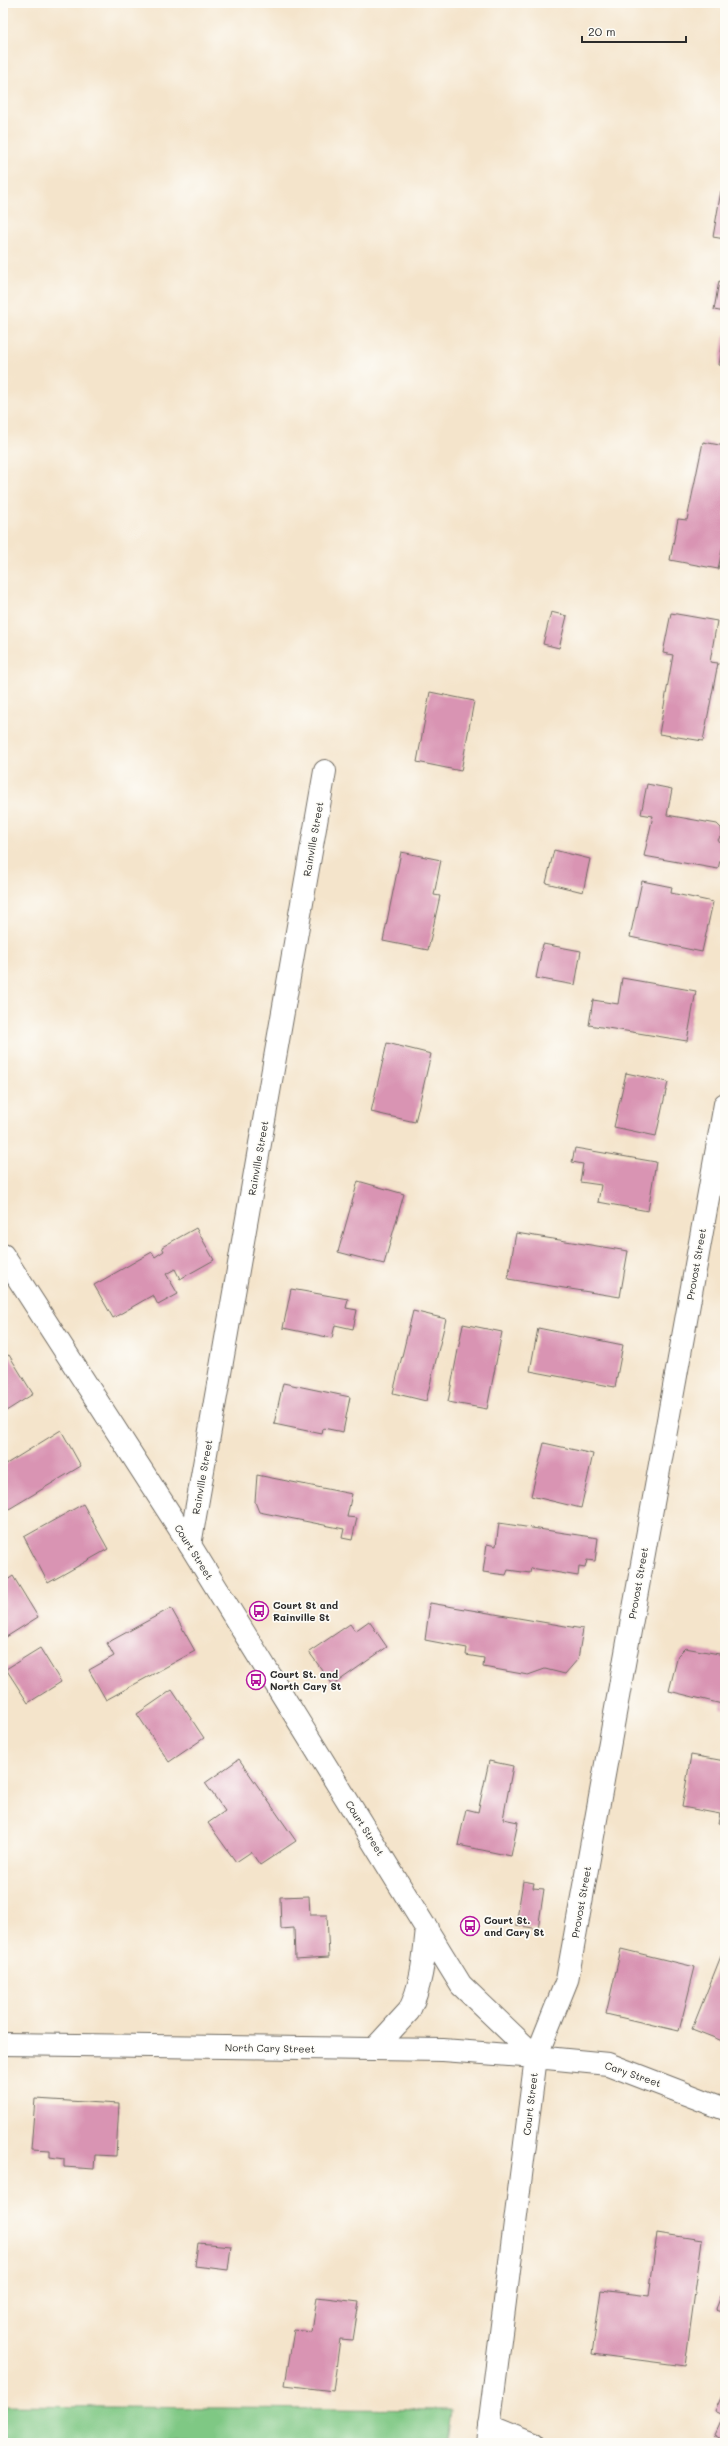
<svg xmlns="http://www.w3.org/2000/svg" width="728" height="2446" font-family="Mali,sans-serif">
<rect width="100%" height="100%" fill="#fdfcf7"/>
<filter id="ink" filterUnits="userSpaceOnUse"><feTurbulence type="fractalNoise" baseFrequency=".025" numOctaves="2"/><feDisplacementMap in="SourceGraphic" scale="8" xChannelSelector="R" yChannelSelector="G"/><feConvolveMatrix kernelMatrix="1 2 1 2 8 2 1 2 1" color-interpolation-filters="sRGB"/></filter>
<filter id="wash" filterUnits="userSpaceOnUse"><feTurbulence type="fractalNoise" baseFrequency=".012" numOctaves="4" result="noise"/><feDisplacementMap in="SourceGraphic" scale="16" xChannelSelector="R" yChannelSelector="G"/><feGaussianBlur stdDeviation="0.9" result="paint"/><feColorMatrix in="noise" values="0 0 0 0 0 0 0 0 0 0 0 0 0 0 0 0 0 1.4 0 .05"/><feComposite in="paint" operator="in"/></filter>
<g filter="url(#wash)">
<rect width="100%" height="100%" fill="#f4e4cb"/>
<path fill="#7fc884" stroke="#557a58" d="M 3,2406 L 451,2410 L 447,2443 L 3,2443 Z"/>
<g id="blocks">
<path fill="#d994b3" d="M 721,191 L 725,192 L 725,239 L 713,237 Z
M 719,281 L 725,283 L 725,312 L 714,310 Z
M 724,335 L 725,335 L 725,366 L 719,365 Z
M 703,442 L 725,446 L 725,536 L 718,569 L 670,560 L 678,519 L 687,520 Z
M 551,612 L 567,616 L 559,648 L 543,644 Z
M 671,613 L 717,621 L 710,662 L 718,663 L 703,741 L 659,734 L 673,655 L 663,653 Z
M 430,692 L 474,701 L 461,771 L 417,762 Z
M 647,784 L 672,789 L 667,815 L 717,824 L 721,828 L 722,834 L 718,840 L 723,848 L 718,869 L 644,856 L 653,816 L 641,814 Z
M 554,850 L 590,859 L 583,892 L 546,883 Z
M 401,852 L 441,860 L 434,895 L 440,896 L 428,950 L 383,941 Z
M 642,881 L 672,887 L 671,893 L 713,902 L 702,952 L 630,937 Z
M 543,944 L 581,951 L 575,985 L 536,978 Z
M 622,978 L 696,991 L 687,1041 L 589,1025 L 593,1000 L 618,1004 Z
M 387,1043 L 431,1054 L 415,1122 L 371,1112 Z
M 626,1073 L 668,1082 L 656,1136 L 614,1127 Z
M 575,1148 L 656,1162 L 648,1211 L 598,1202 L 601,1185 L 580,1182 L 583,1164 L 572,1162 Z
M 358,1181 L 404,1194 L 384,1264 L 338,1252 Z
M 196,1228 L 214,1260 L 180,1279 L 175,1269 L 166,1274 L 178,1294 L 158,1305 L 153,1295 L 113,1318 L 94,1285 L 152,1252 L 155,1257 L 164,1251 L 162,1247 Z
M 516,1233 L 628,1251 L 620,1297 L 508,1279 Z
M 291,1289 L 348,1299 L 346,1308 L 357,1310 L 353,1329 L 335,1325 L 332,1338 L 283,1328 Z
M 413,1311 L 446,1319 L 426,1401 L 393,1393 Z
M 463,1324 L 502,1332 L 487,1409 L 448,1402 Z
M 538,1328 L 623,1345 L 615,1387 L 530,1371 Z
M 9,1355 L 33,1394 L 3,1413 L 3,1358 Z
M 283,1383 L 350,1397 L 343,1432 L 323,1428 L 322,1434 L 274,1424 Z
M 61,1430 L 81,1466 L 4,1512 L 3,1466 Z
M 544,1443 L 593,1454 L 581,1508 L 531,1496 Z
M 257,1475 L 352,1494 L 347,1517 L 357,1518 L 352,1540 L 342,1538 L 344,1529 L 259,1512 L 255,1502 Z
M 83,1504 L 108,1549 L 48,1583 L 24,1537 Z
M 499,1523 L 598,1538 L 595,1561 L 587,1560 L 585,1568 L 579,1567 L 578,1576 L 531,1568 L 530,1573 L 508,1570 L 506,1575 L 483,1572 L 487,1544 L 496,1546 Z
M 13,1576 L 38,1617 L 3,1639 L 3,1583 Z
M 430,1603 L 583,1629 L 578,1659 L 565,1674 L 545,1669 L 528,1675 L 483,1667 L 484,1658 L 466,1655 L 467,1648 L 425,1640 Z
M 171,1608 L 195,1651 L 106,1700 L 89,1670 L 114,1656 L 107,1643 Z
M 369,1621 L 387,1647 L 333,1685 L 309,1652 L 350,1624 L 355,1631 Z
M 40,1648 L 61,1682 L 28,1703 L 6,1669 Z
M 685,1648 L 725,1655 L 725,1710 L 721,1709 L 722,1704 L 669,1691 L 678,1655 Z
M 172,1690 L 204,1738 L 169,1762 L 137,1714 Z
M 691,1755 L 725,1761 L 725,1824 L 718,1823 L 720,1814 L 682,1807 Z
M 239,1759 L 296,1841 L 260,1865 L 251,1852 L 236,1862 L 208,1823 L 225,1811 L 205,1783 Z
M 489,1761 L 513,1766 L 503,1819 L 518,1822 L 511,1856 L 458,1845 L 466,1809 L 478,1812 Z
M 523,1881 L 534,1883 L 533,1888 L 544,1889 L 538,1929 L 516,1925 Z
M 309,1896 L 310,1915 L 327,1915 L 329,1957 L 295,1959 L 294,1928 L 281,1929 L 280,1897 Z
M 725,1946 L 725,2042 L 692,2029 Z
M 621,1949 L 695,1967 L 679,2031 L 606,2014 Z
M 35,2099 L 119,2104 L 116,2156 L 95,2155 L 94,2169 L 64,2167 L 64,2159 L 50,2157 L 50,2150 L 31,2149 Z
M 657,2233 L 702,2240 L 685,2366 L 592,2354 L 601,2290 L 649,2296 Z
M 198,2243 L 231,2246 L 228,2270 L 195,2266 Z
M 725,2283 L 725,2312 L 715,2309 Z
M 317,2297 L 359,2302 L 353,2340 L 340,2339 L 333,2391 L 285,2385 L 294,2330 L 312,2332 Z
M 724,2391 L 725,2391 L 725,2441 L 714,2435 L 723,2415 L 715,2411 Z"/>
</g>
</g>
<g filter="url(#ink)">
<use href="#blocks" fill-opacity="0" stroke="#716c63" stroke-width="1"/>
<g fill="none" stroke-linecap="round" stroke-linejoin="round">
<defs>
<path id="street" d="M 190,1545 L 325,771
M 536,2057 L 567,1980 L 725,1104
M 489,2425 L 534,2443"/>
<path id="secondary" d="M 3,1255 L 190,1545 L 461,1985 L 536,2057
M 3,2044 L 443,2050 L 536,2057 L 608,2064 L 725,2109
M 374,2049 L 409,2011 C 422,1985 424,1957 427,1928
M 487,2443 L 536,2057"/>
</defs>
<use href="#street" stroke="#716c63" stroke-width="24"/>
<use href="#secondary" stroke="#716c63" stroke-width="24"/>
<use href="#street" stroke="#fff" stroke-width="22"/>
<use href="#secondary" stroke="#fff" stroke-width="22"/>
</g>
</g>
<defs>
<symbol id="bus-ring" viewBox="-11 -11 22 22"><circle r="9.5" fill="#fdfcf7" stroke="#b5179e" stroke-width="1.5"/><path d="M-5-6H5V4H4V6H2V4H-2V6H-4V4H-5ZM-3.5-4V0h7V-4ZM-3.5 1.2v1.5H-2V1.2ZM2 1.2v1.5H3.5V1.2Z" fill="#b5179e"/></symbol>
</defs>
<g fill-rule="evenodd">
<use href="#bus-ring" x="248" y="1600" width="22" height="22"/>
<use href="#bus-ring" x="245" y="1669" width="22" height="22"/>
<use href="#bus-ring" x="459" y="1915" width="22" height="22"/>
</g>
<g text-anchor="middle" stroke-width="3.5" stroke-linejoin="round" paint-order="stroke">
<g font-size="10" fill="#2b2b2b" stroke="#fdfcf7">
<text transform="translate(313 839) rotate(-80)" y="4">Rainville Street</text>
<text transform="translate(258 1158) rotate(-80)" y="4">Rainville Street</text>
<text transform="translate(696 1264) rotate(-80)" y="4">Provost Street</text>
<text transform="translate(202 1477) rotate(-80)" y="4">Rainville Street</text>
<text transform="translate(194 1552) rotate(58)" y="4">Court Street</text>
<text transform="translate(638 1583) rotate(-80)" y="4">Provost Street</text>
<text transform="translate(365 1828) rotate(58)" y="4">Court Street</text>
<text transform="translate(581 1902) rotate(-80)" y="4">Provost Street</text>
<text transform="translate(270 2048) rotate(1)" y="4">North Cary Street</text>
<text transform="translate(633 2074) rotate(19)" y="4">Cary Street</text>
<text transform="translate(530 2104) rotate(-83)" y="4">Court Street</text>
</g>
<g font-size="10" font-weight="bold" fill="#2b2b2b" stroke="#fdfcf7" text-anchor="start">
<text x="273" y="1609">Court St and<tspan x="273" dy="12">Rainville St</tspan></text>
<text x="270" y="1678">Court St. and<tspan x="270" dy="12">North Cary St</tspan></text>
<text x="484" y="1924">Court St.<tspan x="484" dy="12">and Cary St</tspan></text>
</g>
</g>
<rect width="728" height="2446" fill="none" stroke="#fdfcf7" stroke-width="16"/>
<path d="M582 36v6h104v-6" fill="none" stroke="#2b2b2b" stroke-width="2"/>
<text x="588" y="36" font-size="12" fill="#2b2b2b" stroke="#fdfcf7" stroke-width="3" paint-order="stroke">20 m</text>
</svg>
